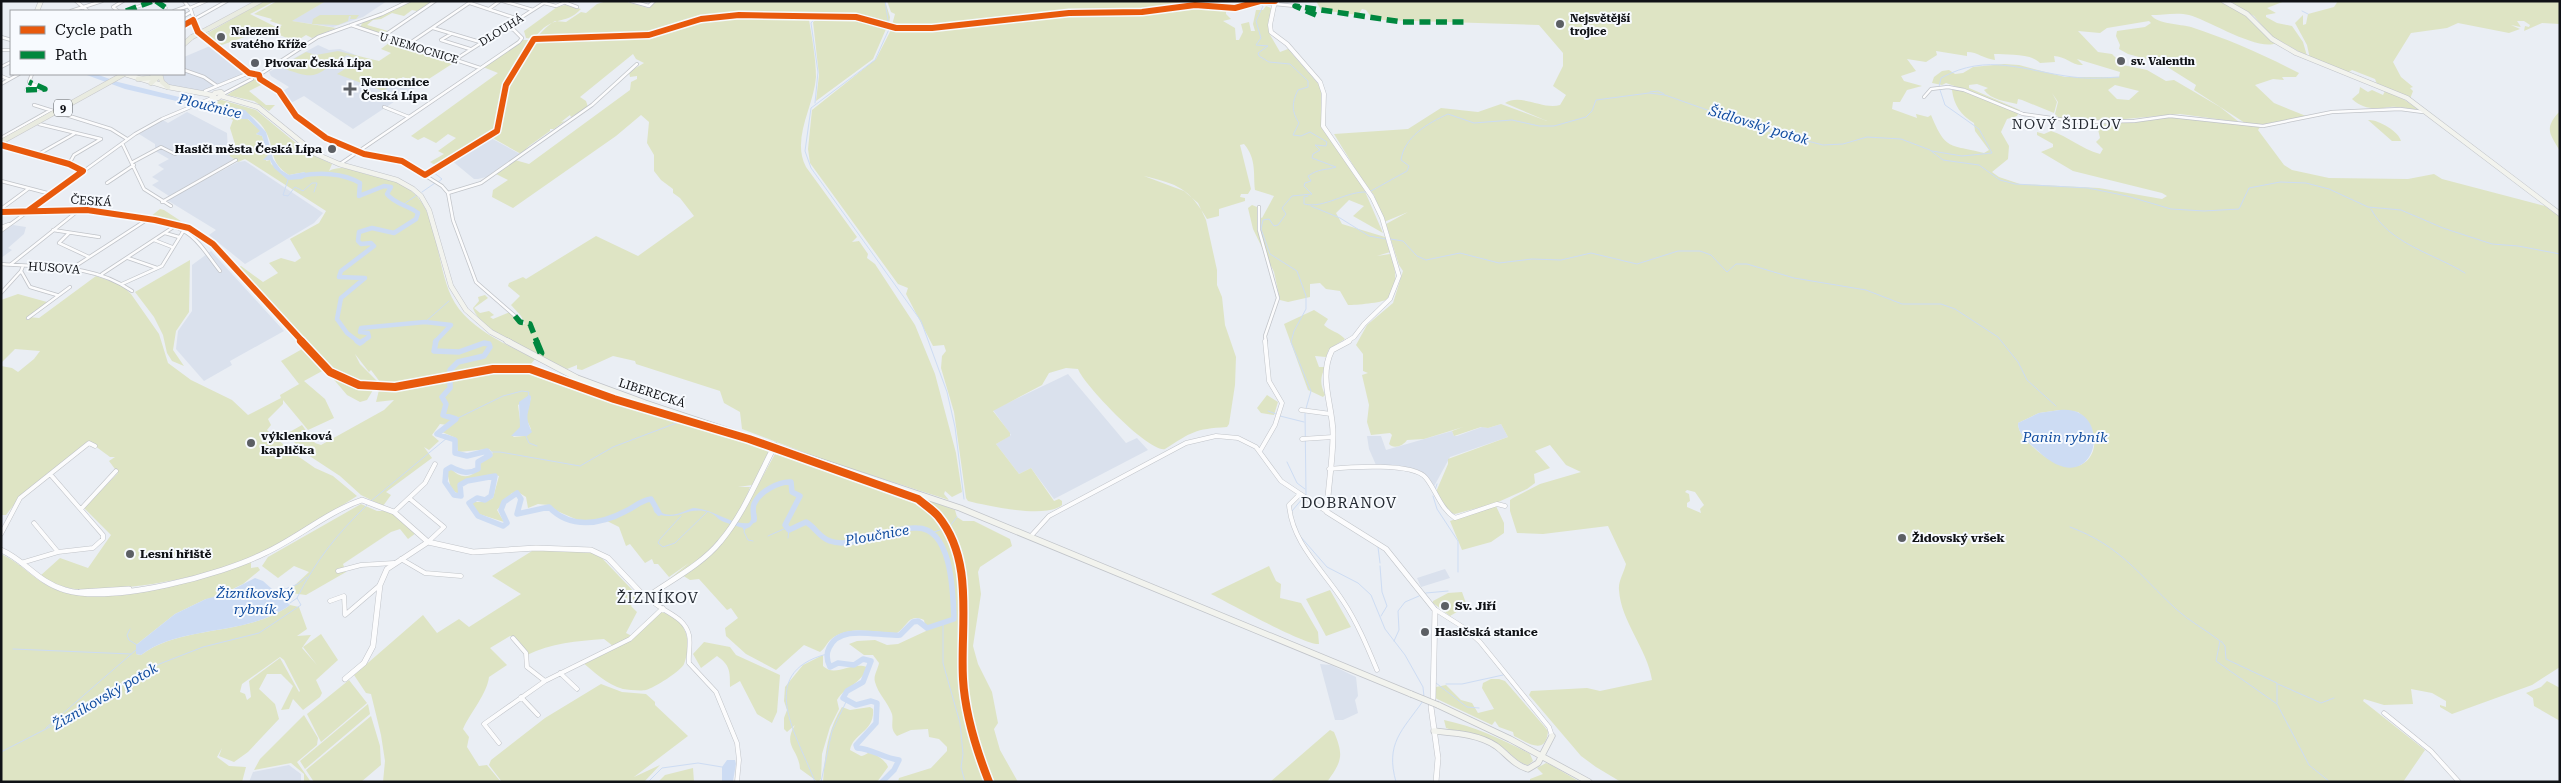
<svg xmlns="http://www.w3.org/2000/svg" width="2561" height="783" font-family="'Roboto Serif',serif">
<rect width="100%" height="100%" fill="#eaeef4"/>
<path fill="#dae1ed" d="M 326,1 L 387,1 L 363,17 L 333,27 L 291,21 Z
M 318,45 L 329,50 L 340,49 L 356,55 L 364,74 L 392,85 L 403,78 L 421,84 L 353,129 L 304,96 L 289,104 L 283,91 L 289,87 L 271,76 L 269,72 Z
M 210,46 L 246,73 L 199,93 L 167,85 L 162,79 L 163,74 L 184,74 L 184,57 Z
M 187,112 L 227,133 L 228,151 L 234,159 L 169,196 L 152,185 L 159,181 L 152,177 L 164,169 L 158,165 L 169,159 L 155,151 L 155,144 L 139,134 L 153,125 L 163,120 L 168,123 Z
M 491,138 L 520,154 L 486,177 L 478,179 L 474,179 L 451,160 Z
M 245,161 L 323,213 L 314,223 L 245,264 L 209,235 L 216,230 L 167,200 L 238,162 Z
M 13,225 L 26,227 L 24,234 L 8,248 L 12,250 L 1,258 L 1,233 Z
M 211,251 L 284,331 L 230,361 L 232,365 L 204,381 L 176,349 L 178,331 L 192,311 L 192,265 Z
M 1068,374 L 1126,443 L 1137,438 L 1148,450 L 1054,499 L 1031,468 L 1019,474 L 996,444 L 1011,435 L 993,410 Z
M 1501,424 L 1508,437 L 1450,457 L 1432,490 L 1424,473 L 1418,470 L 1376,465 L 1369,449 L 1367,436 L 1381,436 L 1386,450 L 1452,431 L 1454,436 L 1457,436 L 1482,427 L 1488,428 Z
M 1445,569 L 1450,578 L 1421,587 L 1417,578 Z
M 1320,664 L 1331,665 L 1356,677 L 1358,696 L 1355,700 L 1358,713 L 1343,720 L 1335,720 Z
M 289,765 L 301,774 L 301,782 L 249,782 L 253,772 Z"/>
<path fill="#dee4c4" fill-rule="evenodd" d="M 264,1 L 275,1 L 250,14 L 278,28 L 282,25 L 270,21 L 272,19 L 254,14 L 277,1 L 326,1 L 292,21 L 336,28 L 312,38 L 306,35 L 284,49 L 276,45 L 287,38 L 272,32 L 264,36 L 256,33 L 219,46 L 206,34 Z
M 413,1 L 432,1 L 417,11 L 412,10 L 404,16 L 392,13 L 381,19 L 373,20 L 367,25 L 388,31 L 383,34 L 360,27 L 363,22 Z
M 607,1 L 624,1 L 648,8 L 655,1 L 885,1 L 890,17 L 889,25 L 854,15 L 814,17 L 809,20 C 812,37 816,60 816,77 C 814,106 791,139 806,167 L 857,237 L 852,242 L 859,241 L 868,254 L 867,258 L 875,264 L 915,325 L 935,374 L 956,453 L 962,492 L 952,497 L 945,491 L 944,494 L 949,500 L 827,461 L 742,429 L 740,412 L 724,403 L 720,391 L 636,364 L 635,361 L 613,356 L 582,370 L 577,369 L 577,365 L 567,369 C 544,357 480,332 473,308 L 479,301 L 478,297 L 485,295 L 488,298 L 474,308 L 480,313 L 489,311 L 494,315 L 490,317 L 493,319 L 510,312 L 518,322 L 525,324 L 521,316 L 511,305 L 520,296 L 508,286 L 509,283 L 523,277 L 526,279 L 596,236 L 638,256 L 694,216 L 680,198 L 673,193 L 673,189 L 661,180 L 654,171 L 654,155 L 647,143 L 649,122 L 641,115 L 616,136 L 513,208 L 492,197 L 493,190 L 508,180 L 496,174 L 515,160 L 529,164 L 630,90 L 631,82 L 637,79 L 637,76 L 630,77 L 629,72 L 644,63 L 636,59 L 633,54 L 580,97 L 586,101 L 588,107 L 571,117 L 570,115 L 561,122 L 565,121 L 554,129 L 550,129 L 550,131 L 529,146 L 521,154 L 491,137 C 507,125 501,103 506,86 C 512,67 539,30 555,21 L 566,22 L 581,12 L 586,13 L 597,4 Z
M 887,1 L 1214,1 L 1229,7 L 1226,8 L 1226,14 L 1231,19 L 1223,21 L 1235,28 L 1236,40 L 1239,40 L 1243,32 L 1241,24 L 1249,22 L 1251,31 L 1255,31 L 1253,24 L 1256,10 L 1263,10 L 1266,6 L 1271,8 L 1269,33 L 1280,52 L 1288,49 L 1321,87 L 1321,127 L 1363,187 L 1383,233 L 1353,216 L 1364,206 L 1349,200 L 1336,213 L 1342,224 L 1385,237 L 1390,252 L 1377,256 L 1390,254 C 1396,266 1399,289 1387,299 C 1382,303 1356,305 1348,305 L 1340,291 L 1326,289 L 1320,283 L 1310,284 L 1310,297 L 1288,302 L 1280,300 L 1274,272 L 1253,229 L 1248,208 L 1252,205 L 1257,207 L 1260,217 L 1262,218 L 1274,196 L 1255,190 C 1253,175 1257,159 1244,144 L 1240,145 L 1251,189 L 1248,194 L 1241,194 L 1240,197 L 1245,198 L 1245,201 L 1219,209 L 1219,216 L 1207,219 C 1188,187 1179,185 1144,176 L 1184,191 L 1198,203 L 1206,220 L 1217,270 L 1217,285 L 1222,297 L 1225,325 L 1236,357 L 1235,385 L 1229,424 L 1227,427 C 1194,429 1192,432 1165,449 C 1149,453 1084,385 1078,369 L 1066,368 L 1049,373 L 1042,385 L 993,411 L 1010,433 L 1010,436 L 996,444 L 1019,474 L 1031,468 L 1054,501 L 1059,499 L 1062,501 L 1062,505 C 1046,519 988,506 968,501 L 966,498 L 954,412 L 941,368 L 942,356 L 946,351 L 944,345 L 933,346 L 906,294 L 908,288 L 898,284 L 810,163 L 808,149 L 812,110 L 876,59 L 892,28 L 908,29 L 892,25 L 895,14 L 891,12 Z
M 1316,1 L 2222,1 L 2246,14 L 2276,43 C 2259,52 2208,20 2189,15 C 2178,12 2162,15 2151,15 C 2157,24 2180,24 2191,27 C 2228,39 2264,55 2299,73 L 2296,77 L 2282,77 L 2284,80 L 2273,79 L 2255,85 L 2274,103 L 2306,116 L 2268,125 L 2245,123 L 2194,90 L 2196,85 L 2161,63 L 2128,54 L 2119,49 L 2120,45 L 2116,36 L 2117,31 L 2145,27 L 2151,23 L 2149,21 L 2107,28 L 2100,33 L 2078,31 L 2098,52 L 2112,54 L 2123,65 L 2147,70 L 2166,81 L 2174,80 L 2220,107 L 2239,122 L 2180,114 L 2092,122 L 2059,118 L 2055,114 L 2058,102 L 2052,93 L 2057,102 L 2054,113 L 2022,100 L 2018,99 L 2017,104 C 2006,101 1991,100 1984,90 L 1988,88 L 1977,84 L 1969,85 L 1969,88 L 2020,110 L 2017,116 L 2007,119 L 2001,132 L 2009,146 L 2008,159 L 1992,172 L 1999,177 L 2020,184 L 2099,188 L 2162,199 L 2167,196 L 2162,193 L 2073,171 L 2041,152 L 2053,147 L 2053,144 L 2037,135 L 2037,132 L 2044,134 L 2051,131 C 2068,136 2081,149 2100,154 L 2103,149 L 2096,142 L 2100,138 L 2097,125 L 2166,116 L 2260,127 L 2258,130 L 2284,165 L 2292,170 L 2329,178 L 2408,179 L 2434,174 L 2442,179 L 2545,206 L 2560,217 L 2560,667 L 2532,685 L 2452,714 L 2440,707 L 2440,705 L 2446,707 L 2446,701 L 2432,693 L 2411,689 L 2413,704 L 2384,705 L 2364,699 L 2363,701 L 2425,750 L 2403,782 L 1621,782 L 1596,767 L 1581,756 L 1529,695 L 1531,691 L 1587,688 L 1600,691 L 1652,680 C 1647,648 1621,622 1619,590 C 1618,581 1624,573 1626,564 L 1608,526 L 1543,534 L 1517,533 L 1510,511 L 1510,500 L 1513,498 L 1540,484 L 1581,472 L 1566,465 L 1550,445 L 1535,451 L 1550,468 L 1534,474 L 1535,483 L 1527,489 L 1496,503 L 1455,514 L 1448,512 L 1436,492 L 1448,464 L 1448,459 L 1508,437 L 1501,424 L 1488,428 L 1481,427 L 1454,436 L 1452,431 L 1463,427 L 1424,439 L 1407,440 C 1404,445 1394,450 1389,444 L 1392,435 L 1390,433 L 1371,435 L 1367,422 L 1369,405 L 1362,375 L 1368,373 L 1363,371 L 1363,354 L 1356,345 L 1367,325 L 1393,303 L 1403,271 L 1399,265 L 1386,224 L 1408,212 L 1384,222 L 1374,195 L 1361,178 L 1334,134 L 1408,129 L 1441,108 L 1478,112 L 1501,104 L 1547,121 L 1505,103 C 1521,93 1543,110 1560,105 L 1566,95 L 1553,86 L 1563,66 L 1563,53 L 1539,25 L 1382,20 L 1372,18 L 1366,10 L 1362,9 L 1358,15 L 1321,10 ZM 1936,51 L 1967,56 L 1967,52 C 1978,52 1984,59 1995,60 L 1994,54 C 2007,55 2031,53 2040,63 L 2055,62 L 2054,56 C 2065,56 2073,66 2083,65 L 2077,59 L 2120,72 L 2119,77 L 2065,77 L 2019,65 L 2004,64 L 1973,67 L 1963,73 L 1955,74 L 1949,70 L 1942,71 L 1934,77 L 1932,83 L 1942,85 L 1946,83 L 1957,87 L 1952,90 C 1954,106 1961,115 1974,123 L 1975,131 L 1989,150 L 1984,153 C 1949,144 1946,151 1931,115 L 1928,117 L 1916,114 L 1917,118 L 1892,109 L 1893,102 L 1900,102 L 1907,90 L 1922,86 L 1904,81 L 1901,76 L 1916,71 L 1907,59 L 1926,62 L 1937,55 ZM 2115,85 L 2139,91 L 2129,100 L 2117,99 L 2108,90 ZM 2060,410 L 2078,412 C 2114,438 2087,498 2032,446 C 2026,440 2018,433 2018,423 L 2039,413 ZM 1687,490 L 1695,492 L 1704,505 L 1700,509 L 1701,513 L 1687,507 L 1687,503 L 1690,501 L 1689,494 L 1685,492 Z
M 2228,1 L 2285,1 L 2267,8 L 2276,13 L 2266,15 L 2266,17 L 2277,23 L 2292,26 L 2303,42 L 2307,56 L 2271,36 L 2254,16 Z
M 2338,1 L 2560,1 L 2560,24 L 2542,23 L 2524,31 L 2525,26 L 2529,27 L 2530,25 L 2524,21 L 2517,21 L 2521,27 L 2511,25 L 2520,29 L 2509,33 L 2458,23 L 2447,28 L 2411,33 L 2393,62 L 2401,77 L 2413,87 L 2410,88 L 2413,91 L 2410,99 L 2377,84 L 2375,79 L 2352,70 L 2347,73 L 2310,59 L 2307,45 L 2295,23 L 2303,15 L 2303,25 L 2306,24 L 2308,14 L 2334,7 Z
M 565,5 L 581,9 C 564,27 552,13 534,39 L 526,38 L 524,31 L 557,7 Z
M 320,15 L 359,15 L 356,19 L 350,19 L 351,16 L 349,16 L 348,21 L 338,25 L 312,24 L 313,19 Z
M 856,18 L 874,22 L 886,29 L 873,59 L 816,101 L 819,75 L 813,22 L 817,19 Z
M 523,40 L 533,40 L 504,86 L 498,127 L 493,133 L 435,165 L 430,162 L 444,154 L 438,151 L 456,138 L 448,134 L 436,143 L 424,137 L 418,140 L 411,136 L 498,73 L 483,67 Z
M 390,42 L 407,46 L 455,62 L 421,84 L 403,77 L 383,91 L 337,74 L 351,65 L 354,58 L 347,55 C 313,76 319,82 280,67 L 306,52 L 316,55 L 338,51 L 379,61 L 391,53 L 381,49 Z
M 258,79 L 263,84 L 249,91 L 266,105 L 275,105 L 269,111 L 254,101 L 227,95 L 251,80 Z
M 2360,87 L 2368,92 L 2372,90 L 2383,95 L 2385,91 L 2399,96 L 2419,110 C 2410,109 2400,106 2390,107 C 2375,109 2364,110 2352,99 L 2359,93 Z
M 222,100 L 256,110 L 308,153 L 332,164 L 329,171 C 342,164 355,171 369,175 C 383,178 399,181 411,191 C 442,214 434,277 459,309 C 478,333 508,345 535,359 L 526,370 L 562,381 L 569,376 L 636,403 L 631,408 C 678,416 727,431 771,449 L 752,485 L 738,487 L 750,487 C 740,521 701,566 668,580 L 689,563 L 669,577 L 658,564 L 654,564 L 652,559 L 645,563 L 630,544 L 626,546 L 619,527 L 605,520 L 580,521 L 557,511 L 549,505 L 538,504 L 528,508 L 526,497 L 518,492 L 512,493 L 497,510 L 504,522 L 476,513 L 471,502 L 485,502 L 493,498 L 499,476 C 494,473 465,479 460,483 L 460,493 L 458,494 L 451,489 L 447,472 L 451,468 C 461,482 478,477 481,461 L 493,453 L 489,449 L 458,452 L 456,438 L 442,432 L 448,425 L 440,424 L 432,435 L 439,441 L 429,450 L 424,447 L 432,458 L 386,492 L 391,495 L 383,506 L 361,495 L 340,476 L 305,453 L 286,434 L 302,425 L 315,443 L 321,445 L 384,410 L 394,400 L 376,402 L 379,390 L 408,388 L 443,381 L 443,374 L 400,383 L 380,382 L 371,370 L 369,372 L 355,354 L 360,364 L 381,385 L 347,378 L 329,367 L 236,269 L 241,266 L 263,282 L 278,273 L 269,263 L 281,258 L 295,262 L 301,258 L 290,239 L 319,223 L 326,211 L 245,159 L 238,162 L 230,156 L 228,151 L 235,144 L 230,128 L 233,120 L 202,107 L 241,113 L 261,131 L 256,134 L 262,136 L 268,155 L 266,161 L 270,160 L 271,164 L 291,179 L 302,179 L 305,172 L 289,175 C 268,161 276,151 266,132 C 254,109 228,106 205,102 ZM 531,397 L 526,418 L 531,429 L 524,436 L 513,437 L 521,427 L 518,405 Z
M 2560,111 L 2560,151 C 2549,133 2544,128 2560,111 Z
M 2368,120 C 2377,119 2399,131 2401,141 L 2392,141 Z
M 160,209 L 164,210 L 199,233 L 193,235 L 172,223 L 150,217 Z
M 190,260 L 189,312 L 176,331 L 173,350 L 184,366 L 172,361 L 167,353 L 163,335 L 154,317 L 135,292 Z
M 96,276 L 121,285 L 131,294 L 159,334 L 168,363 L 191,380 L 232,400 L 248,415 L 281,398 L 280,395 L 301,383 L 299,384 L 281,361 L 304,348 L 324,370 L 304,381 L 325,399 L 334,418 L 308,430 L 283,400 L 283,404 L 268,419 L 271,425 L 267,430 L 292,452 L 315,468 L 333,476 L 357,496 C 326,515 295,537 262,553 C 214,576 129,592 76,589 C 63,588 51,582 40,576 L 60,558 L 88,568 L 111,535 L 84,508 L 118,473 L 109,461 L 115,457 L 110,457 L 91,443 L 20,497 L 6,515 L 1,515 L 1,366 L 12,368 L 18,372 L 34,359 L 40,351 L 15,349 L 1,363 L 1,300 L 18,294 L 47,302 L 28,317 L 39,318 Z
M 1314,310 L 1328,319 L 1324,325 C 1330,331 1339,332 1345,339 L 1329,349 L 1326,357 L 1315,356 L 1319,367 L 1325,367 C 1320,378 1320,384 1325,395 L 1323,397 L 1308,390 L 1284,324 Z
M 330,375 L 344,383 L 373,390 L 367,400 L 360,402 L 347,395 Z
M 1267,395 L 1278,402 L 1274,415 L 1261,413 L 1257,408 Z
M 775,454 L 914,495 L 955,510 L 957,517 L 963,521 L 974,521 L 1010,539 L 1012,546 L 980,567 L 978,572 L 981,594 L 973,646 L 978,664 L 992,692 L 998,723 L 994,729 L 1000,750 L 1018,782 L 992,782 L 978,738 L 973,743 L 987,782 L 898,782 L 899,778 L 931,768 L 947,751 L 947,747 L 939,739 L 929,737 L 928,729 L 911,730 L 897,736 C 889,728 894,722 892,714 C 888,702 878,694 875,682 C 873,676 878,669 879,663 L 873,655 L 864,655 L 849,644 L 857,641 L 875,640 L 887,645 L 898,644 L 926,631 L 924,620 C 908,613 908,626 897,633 C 877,633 852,625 834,637 C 827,641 826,648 820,652 L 804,645 L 776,670 L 746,654 L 726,636 L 725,628 L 738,618 L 731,608 L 727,610 L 699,579 L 690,580 L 682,575 L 727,537 L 740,518 Z
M 361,504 L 377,511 L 390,511 L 416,533 L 408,539 L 400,529 L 391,532 L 343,564 L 346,572 L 306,595 L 291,593 L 295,585 L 309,572 L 294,566 L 278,578 L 262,566 L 268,557 Z
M 1496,506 L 1504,523 L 1504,533 L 1491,542 L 1462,550 L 1450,521 Z
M 532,551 L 588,551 L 599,555 L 638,596 L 631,606 L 637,612 L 626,633 L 634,637 L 661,612 C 686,618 693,641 684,664 C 681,671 654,688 646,690 C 641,691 629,690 623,689 C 607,685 593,671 581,661 L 613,646 L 604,639 C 577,641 551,643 527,655 L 514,637 L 510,636 L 490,648 L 507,665 L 489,677 C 487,694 470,713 463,729 L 469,737 L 467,747 L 479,766 L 487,765 L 501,782 L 383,782 L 385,761 L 381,735 L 371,694 L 366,693 L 354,675 L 423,615 L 437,633 L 459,619 L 469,627 L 521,594 L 492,576 Z
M 1,554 C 20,562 33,579 52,588 C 98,611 201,574 251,562 L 251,568 L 258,567 L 260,570 L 243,584 L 214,598 L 206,599 L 175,614 L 136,645 L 136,654 L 141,655 C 182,624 247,637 290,605 L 299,607 L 307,629 L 297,636 L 311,635 L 302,648 L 317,665 L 303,647 L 321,634 L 338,660 L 316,680 L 322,693 L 320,697 L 303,710 L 293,699 L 289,709 L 281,710 L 293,686 L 281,674 L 267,674 L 259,689 L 275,704 L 279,719 L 248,752 L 234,762 L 219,756 L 222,748 L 217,757 L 229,766 L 246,767 L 242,782 L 1,782 ZM 280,657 L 284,660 L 300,691 L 297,694 L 299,692 L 280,658 L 249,681 L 251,697 L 247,700 L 245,694 L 240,692 L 242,684 Z
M 1269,566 L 1276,581 L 1281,584 L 1280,598 L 1301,603 L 1318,632 L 1319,644 C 1306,646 1227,602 1211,594 Z
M 1330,590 L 1351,627 L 1326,636 L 1306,599 Z
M 1462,592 L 1467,606 L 1450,616 L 1433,603 L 1433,601 L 1448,593 Z
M 704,642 L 730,647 L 736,655 L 780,675 L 777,712 L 772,723 L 757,714 L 740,681 L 730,687 C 730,671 730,665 717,656 L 701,668 L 693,654 Z
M 823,655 L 823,666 C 835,678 852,661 867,667 C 862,684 845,686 837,700 L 839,709 L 830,727 L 822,754 L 821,779 L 818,782 L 800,769 C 799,749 782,746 795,725 L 787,732 L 784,729 L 784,718 L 787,710 L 784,701 L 785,687 L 803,665 Z
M 1491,679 L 1499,679 L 1505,681 L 1544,726 L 1548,731 C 1546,756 1528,743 1514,736 L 1513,732 L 1499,727 L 1495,721 L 1492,725 L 1435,698 L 1436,687 L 1446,685 L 1461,700 L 1472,703 L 1478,713 L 1494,709 L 1482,688 L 1483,683 Z
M 349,680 L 367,703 L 321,742 L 307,714 Z
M 2547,681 L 2560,688 L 2560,721 L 2534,706 L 2533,698 L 2526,693 L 2541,687 Z
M 601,684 L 622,692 L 646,694 L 655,702 L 655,705 L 688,736 L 634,777 L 660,765 L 644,782 L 502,782 L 489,765 L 491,760 L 545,718 Z
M 368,704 L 370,714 L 305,769 L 300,761 Z
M 842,707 L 850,710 L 870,707 L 873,709 C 875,732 853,733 850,750 L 861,756 C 863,756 866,754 868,753 C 875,752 887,762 888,767 L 877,782 L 823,782 C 825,755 827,731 842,707 Z
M 304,715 L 318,738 L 317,745 L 297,762 L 311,782 L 304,782 L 304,774 L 291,763 L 254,770 L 260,759 Z
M 371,716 L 380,746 L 381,765 L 361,782 L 314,782 L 306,770 Z
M 1444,720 C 1476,727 1502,739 1530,754 L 1533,761 L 1528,765 C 1516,763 1509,750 1499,745 C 1482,735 1464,735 1446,728 Z
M 1330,730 L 1334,732 C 1344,756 1342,761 1327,782 L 1270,782 Z
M 1546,763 L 1551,765 L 1580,782 L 1530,782 L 1530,779 L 1543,774 L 1537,768 Z
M 693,768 L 694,782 L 658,782 L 665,775 Z"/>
<path fill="#cddcf3" d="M 84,74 L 96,74 L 118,82 L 179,97 L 245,110 L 266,132 L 273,159 L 281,170 L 289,175 L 305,172 L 306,176 L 302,179 L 288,180 L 274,168 L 270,160 L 263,160 L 268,155 L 264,152 L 266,149 L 262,136 L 256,134 L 260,131 L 248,119 L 241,119 L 241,113 L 202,107 L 125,89 Z
M 529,395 L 531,396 C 530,413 523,414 532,432 L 527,436 L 511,436 L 520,427 L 519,402 Z
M 2060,410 C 2117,404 2097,507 2038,451 C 2030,444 2018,435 2018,423 L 2039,413 Z
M 693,508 C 715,509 729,525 749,523 L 756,512 L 757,519 L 750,527 L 743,530 L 743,528 C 736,526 730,524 724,522 C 715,518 716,513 704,511 C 684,508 678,522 655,513 L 653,509 C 659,509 659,512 665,514 C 675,517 684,511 693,508 Z
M 255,578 L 263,581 L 290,605 C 247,637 181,624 141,655 L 136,654 L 136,645 L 175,614 L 206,599 L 224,594 Z
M 727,760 L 735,760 L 736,764 L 733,781 L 722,782 L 722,767 Z"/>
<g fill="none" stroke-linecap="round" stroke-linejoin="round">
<path stroke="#cddcf3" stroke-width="1" d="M 885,1 L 889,26
M 1258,3 L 1263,6 L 1256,21 L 1261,38 L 1256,45 L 1268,46 L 1258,53 L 1259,56 L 1269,62 L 1290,64 L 1308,81 L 1308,87 L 1298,90 C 1292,102 1291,111 1299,123 L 1293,135 L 1301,136 L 1310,132 L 1327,142 L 1326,146 L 1315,145 L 1320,150 L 1313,154 L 1312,158 L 1336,167 C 1323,171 1320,168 1308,176 L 1311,181 L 1305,183 L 1304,186 L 1312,194 L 1292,196 L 1282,208 L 1286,214 L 1278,225 L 1274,226 L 1269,219 L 1263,220 L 1261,229 L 1270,254 L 1297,271 L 1306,296 L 1306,309 L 1294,331 L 1291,342 L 1311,391 L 1305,412 L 1306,495
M 2302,11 L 2308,14
M 890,27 L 875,60 L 811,108 L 805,151 L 811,168 L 921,321 L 947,392 L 955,427 L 964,499
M 1939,87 L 1941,78 C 1988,52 2024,71 2073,77 C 2088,79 2104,78 2119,77
M 1650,92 L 1658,91 L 1664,94
M 815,103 L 818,72 L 811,23 L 818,15
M 1932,151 L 1962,156 L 1992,153 L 1979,129 L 1945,105 L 1940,90
M 433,172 L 442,179 L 438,182
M 288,180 L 283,195 L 288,196 L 295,187 L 303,191 L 312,183 L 317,183 L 314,192
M 1371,191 L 1407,171 L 1409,166 L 1401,160 C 1404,137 1428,123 1448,114 L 1474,123 L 1512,120 L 1539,126 L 1554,126 L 1586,117 L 1592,111 L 1596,100 L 1649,93 L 1665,95 L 1761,129 L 1823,145 L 1843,144 L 1867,137 L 1901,139 L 1930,150 L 1943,160 L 1979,165 L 2000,180 L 2015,184 L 2088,188 L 2127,196 L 2171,209 L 2204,211 L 2239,209 L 2249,188 L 2280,182 L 2306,183 L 2329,189 L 2368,207 L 2401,210 L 2443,228 L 2492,244 L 2518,246 L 2560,254
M 422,192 L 435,183
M 1308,196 L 1304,197 L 1304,204 C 1325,209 1345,191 1367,192
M 404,204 L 417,195
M 1311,206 L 1340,218 L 1369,236 L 1386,239
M 2371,209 C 2389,244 2433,253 2465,273
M 1390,239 L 1403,241 L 1417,256 L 1426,260 L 1460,253 L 1499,263 L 1532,259 L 1561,260 L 1591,253 L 1637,264 L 1678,251 L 1700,251 L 1711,255 L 1727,272 L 1736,264 L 1747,264 L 1794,278 L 1866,290 L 1902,304 L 1941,304 L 1955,309 L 1998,337 L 2018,362 L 2027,380 L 2056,406
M 425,322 L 449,301
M 1268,411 L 1276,414
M 1280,416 L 1304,422
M 456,419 L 503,396 L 522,391 L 529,392 L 528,397
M 525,434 L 529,443 L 537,446
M 488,452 L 500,452 L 580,466 L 613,447 L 687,419
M 1287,462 L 1297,483 L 1305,489
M 1435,490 L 1437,484
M 1433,496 L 1437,509 L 1458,541 L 1458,572
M 371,501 L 447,438
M 1292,511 L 1303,498
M 681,516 L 660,539 L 658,543 L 663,547 L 675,543 L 707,512
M 949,527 L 957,517
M 2070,527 C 2121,546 2138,574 2176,609 C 2189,621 2206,630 2220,641 L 2216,661 L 2277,704 L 2309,765 L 2330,782
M 745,528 L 744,532 L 748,540 L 753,541
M 934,532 L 946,528
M 768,536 L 786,528
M 1300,536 L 1327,567 L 1358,583 L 1371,595 L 1385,629 L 1405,655 L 1423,687 L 1424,697
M 788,538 L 789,530
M 1378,547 L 1380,563
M 1380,566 L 1382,592 L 1387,606 L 1381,616
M 275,593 L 298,584 L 307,577
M 1426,593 L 1448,591
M 290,603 L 297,598
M 943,623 L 943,663 L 960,723 L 963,754 L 961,767 L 965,782
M 130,629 L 127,635 L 129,640 L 137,645
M 1394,641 L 1399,630 L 1398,611 L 1405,602 L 1419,596
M 2221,641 L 2225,646 L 2226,659 L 2277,683 L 2277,703
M 13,649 L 131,654
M 1436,683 L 1467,707 L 1479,708
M 1446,684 L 1462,684 L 1503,675
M 2278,684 L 2321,703 L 2334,698
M 46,728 L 136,650
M 1,752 L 85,709 L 144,670 L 203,647 L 259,633 L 301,605 L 297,598 C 316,560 337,534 368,504
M 648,782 L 662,768 L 698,763 L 722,767
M 815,782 C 799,738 753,673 827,654
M 821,782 L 832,731 L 846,702
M 1396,782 C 1385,743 1402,731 1423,701"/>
<path stroke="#cddcf3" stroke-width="4.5" d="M 300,176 C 319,172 343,173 360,183 L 359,196 L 384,186 L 391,187 L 387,194 C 393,203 409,206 418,213 L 416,219 L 394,233 L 372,228 L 359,232 L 358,241 L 361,244 L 371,243 L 374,246 L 341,271 L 339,277 L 365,278 L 341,298 L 337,319 L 347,333 L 359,342
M 361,342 L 369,337 L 368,333 L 360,332 L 361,328 L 425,322 L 451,325 L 435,342"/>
<path stroke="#cddcf3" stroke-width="5.5" d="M 357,341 L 360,343 L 363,341
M 436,341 L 434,351 L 459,352 L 484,343 L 489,344 L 490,347 L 484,356 L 458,362 L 450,370 L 450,388 L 442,397 L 446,404 L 443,415 L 456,419 L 437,434 L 455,440 L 455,453 L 467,456 L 487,451 L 490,455 L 478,462 L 478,469 C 468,475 461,472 451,467 L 446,470 L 445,482 L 454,495 L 461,496 L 460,485 L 467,481 L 495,476 L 491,496 L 485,500 L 477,498 L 469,503 L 478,516 L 503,526 L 507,523 L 501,510 L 504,502 L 517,493 L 521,499 L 517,514 L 549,507 C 570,529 600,525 626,511 C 635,507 641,500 651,499 L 659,513
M 754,520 C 754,515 752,509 754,504 C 759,492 779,481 791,482 L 792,492 L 800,496 L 785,525 L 789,530 L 806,522 C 815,527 820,538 830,541 C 840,545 853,542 864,540 C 881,536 899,527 917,528 C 952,528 953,593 954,619 L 927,628 L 918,621 L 913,622 L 900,635 C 879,637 840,623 829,648 C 826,654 827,661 830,667 L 838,663 L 854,665 L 863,659 L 871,661 L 863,682 L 847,691 L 843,698 L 856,705 L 871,701 L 877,703 L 876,723 L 856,745 L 857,748 C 873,749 883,758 899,760 L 894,770 L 882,782"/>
<defs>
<path id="pedestrian" d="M 156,1 L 166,8
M 126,11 L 153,1
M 33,85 L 36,86 L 29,88 Z
M 26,90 L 45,89 L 29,82"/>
<path id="minor-far1" d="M 76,1 L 88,11
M 184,1 L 191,10 L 198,32 L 249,73 L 255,75
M 503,1 L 533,10
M 631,1 L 649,6 L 654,1
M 1246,1 L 1295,6
M 470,3 L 518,19
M 544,3 L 556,6 L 568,1
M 566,3 L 577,7
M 190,8 L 206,1
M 489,9 L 500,1
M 71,11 L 102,1
M 118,11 L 113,7 L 123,1
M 174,11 L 188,6
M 184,16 L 191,12
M 184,25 L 227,1
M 351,25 L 480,68
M 433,28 L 480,42
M 451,34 L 441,40 L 470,49
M 1,37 L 11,40
M 382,37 L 435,1
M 410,43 L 472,1
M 1,50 L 11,50
M 456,59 L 547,1
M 1,67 L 11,62
M 184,70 L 204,77 L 217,86
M 259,75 L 260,79 L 279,91 L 296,116 L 326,138 L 364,154 L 402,161 L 442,186 L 448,193 L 453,220 L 476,282 L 515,316
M 259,75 L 318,37 L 382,14 L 409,1
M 1,76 L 8,79
M 29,82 L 32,74
M 1,84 L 19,74
M 205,91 L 249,73
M 223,94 L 252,79
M 1924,97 L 1931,89 L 1948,87 L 1964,90 L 2023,114 L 2080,122 L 2134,121 L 2170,116 L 2263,126 L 2332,112 L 2400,109 L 2423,112
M 34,105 L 111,129 L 127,139
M 384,107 L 409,117
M 39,124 L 101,139
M 1,138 L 49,111
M 1,145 L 69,164 L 83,171
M 123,145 L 144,189 L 171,206
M 37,155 L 74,134
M 133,162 L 161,147 L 175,154
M 69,164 L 74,155 L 101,139
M 340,164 L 519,42 L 522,38 L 514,30 L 506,27
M 1,181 L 51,194
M 107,183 L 134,165
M 448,193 L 481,183 L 592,105 L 637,64
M 162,202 L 236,160
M 1259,207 L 1259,230 L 1278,298 L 1265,336 L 1266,342
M 1,209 L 28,189
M 28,211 C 71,210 151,210 187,233 C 200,241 210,259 220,271
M 1,227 L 9,224
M 53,230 L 99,237
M 1,231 L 135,134 L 162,119 L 212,98
M 69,233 L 59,243 L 89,257
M 165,233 L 179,237
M 154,240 L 172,247
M 128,258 L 157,268
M 1,264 C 47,268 92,263 132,291
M 10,265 L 79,210
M 23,266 L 21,271 L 30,287 L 57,295
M 74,267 L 148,219
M 102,274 L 175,226
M 122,284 L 162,266 L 184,230
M 1,293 L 21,271
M 28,318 L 70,287"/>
<path id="minor" d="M 1301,410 L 1331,414
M 1302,439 L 1333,437
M 1260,451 L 1275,425 L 1282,403 L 1269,381 L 1265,341
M 1329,469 C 1349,467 1414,462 1426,478 C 1437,492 1440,508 1455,518 L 1497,504 L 1505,506
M 1300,494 L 1289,505 C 1292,543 1323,570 1343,601 C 1357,622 1367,646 1377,670
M 409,498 L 444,527 L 429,541
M 81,509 L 116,471
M 394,512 L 425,483 L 435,464
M 34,523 L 58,552
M 1,534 L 20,498 L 89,443 L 95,446
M 1031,536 L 1049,516 L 1186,443 L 1216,436 L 1238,438 L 1256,447 L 1281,481 L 1326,511
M 401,559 L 425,573 L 461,576
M 21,563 L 58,552 L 93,548 L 103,539 L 103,535 L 50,474
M 338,571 L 361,565 L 394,563
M 647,596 C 659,612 684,614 689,635 C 691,644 688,654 689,663 L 716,692 L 737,743 L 739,760 L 737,782
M 330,601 L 344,596 L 345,615 L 380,585
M 1436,610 L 1466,629 L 1480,642 L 1549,727 L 1552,736
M 513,638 L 526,653 L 527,667 L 545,681
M 560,673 L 577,689
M 521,697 L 538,715
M 2384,713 L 2431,751 L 2459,782
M 499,743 L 484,724 L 545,681 L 630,639 L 663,608"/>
<path id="tertiary-far1" d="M 1275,1 L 1270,25 L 1271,32 L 1287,44 L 1320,82 L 1324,94 L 1323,126 L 1372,197 L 1382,218 L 1399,276 L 1390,299 L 1364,324 L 1354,337 L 1346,342"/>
<path id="tertiary" d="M 1349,341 L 1332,350 C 1318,377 1333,406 1333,434 C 1333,460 1328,486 1327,512 L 1386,549 L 1435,610 L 1433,699
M 1,550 C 25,560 37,582 65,590 C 113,604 221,575 265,553 C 299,537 327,512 362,500 L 394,512 L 428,542
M 80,592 L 129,589
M 345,679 L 364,663 L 373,646 L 380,585 L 387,569 L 428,542 L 473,552 L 536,548 L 591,550 L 608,558 L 642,594 L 650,595 C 673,579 702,564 720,542 C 744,514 758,477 775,445
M 1431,707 L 1438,758 L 1436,782"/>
<path id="secondary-far1" d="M 2224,1 L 2247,14 L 2272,39 L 2296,53 L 2407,98 L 2560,214
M 37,11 L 41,1
M 125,74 L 168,87 L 212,95
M 221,92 L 223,94 L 218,98 L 212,98 L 215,93 Z
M 221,96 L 258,107 L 316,154 L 339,164 L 397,180 L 413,189 L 421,196 L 429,210 L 451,286 L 466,310 L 491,332 L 510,342"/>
<path id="secondary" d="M 507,341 L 577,378 L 645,403 L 960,508 L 1411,694
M 1438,705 L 1510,739 L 1589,782
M 1434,731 C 1454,733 1478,734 1496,746 C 1507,754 1514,765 1528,769 L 1538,763 L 1552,736"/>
<path id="primary" d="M 208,29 L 260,1
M 184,44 L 192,37
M 160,74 L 162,82 L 168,87
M 138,79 L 150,78 L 159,74
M 151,83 L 159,76"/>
</defs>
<use href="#pedestrian" stroke="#c1c4c9" stroke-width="3"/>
<use href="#minor-far1" stroke="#c1c4c9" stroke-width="4"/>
<use href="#minor" stroke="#c1c4c9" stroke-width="5"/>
<use href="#tertiary-far1" stroke="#c1c4c9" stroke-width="5"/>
<use href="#tertiary" stroke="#c1c4c9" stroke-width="6"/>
<use href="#secondary-far1" stroke="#c1c4c9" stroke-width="5.5"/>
<use href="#secondary" stroke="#c1c4c9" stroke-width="7"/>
<use href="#primary" stroke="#c8c9cc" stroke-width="5.5"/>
<use href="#pedestrian" stroke="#fcfcfd" stroke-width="2"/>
<use href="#minor-far1" stroke="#fcfcfd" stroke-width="2.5"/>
<use href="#minor" stroke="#fcfcfd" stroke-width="4"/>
<use href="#tertiary-far1" stroke="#fcfcfd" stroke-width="4"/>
<use href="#tertiary" stroke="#fcfcfd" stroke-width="5"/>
<use href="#secondary-far1" stroke="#f2f3ee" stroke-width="4.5"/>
<use href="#secondary" stroke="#f2f3ee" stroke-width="5.5"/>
<use href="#primary" stroke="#e9ebe0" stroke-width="4.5"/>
<defs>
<path id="secondary-bridge" d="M 1411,694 L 1438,705"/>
<path id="primary-bridge" d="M 192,37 L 208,29
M 1,142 L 124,74"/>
</defs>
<use href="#secondary-bridge" stroke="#c1c4c9" stroke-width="7" stroke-linecap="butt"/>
<use href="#primary-bridge" stroke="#c8c9cc" stroke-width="5.5" stroke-linecap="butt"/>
<use href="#secondary-bridge" stroke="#f2f3ee" stroke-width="5.5"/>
<use href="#primary-bridge" stroke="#e9ebe0" stroke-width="4.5"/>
<path stroke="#00873e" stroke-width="5.5" stroke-dasharray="11 5.5" stroke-linecap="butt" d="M 156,1 L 166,8
M 126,11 L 153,1
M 1316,15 L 1295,6 L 1402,22 L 1466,22
M 26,90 L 45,89 L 29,82
M 515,316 L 520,322 L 530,324 L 537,342"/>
<path stroke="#00873e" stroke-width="7" stroke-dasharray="14 7" stroke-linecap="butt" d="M 536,341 L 541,353 L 538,357"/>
<defs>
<path id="cycleway-far1" d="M 184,25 L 193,20 L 198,32 L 249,73 L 259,75 L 260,79 L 279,91 L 296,116 L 326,138 L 364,154 L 402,161 L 425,175 L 497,131 L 506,85 L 534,39 L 649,35 L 701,19 L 739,15 L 856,17 L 896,28 L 932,28 L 1069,13 L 1142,12 L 1195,5 L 1235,8 L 1260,1 L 1275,1
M 1,145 L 69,164 L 83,171 L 28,211
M 1,212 L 87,210 L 155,220 L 189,228 L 213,244 L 303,342"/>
<path id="cycleway" d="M 301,341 L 330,372 L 359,385 L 395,387 L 493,369 L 530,369 L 614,399 L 749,439 L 918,499 C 925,505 933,510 938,516 C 975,561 960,625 963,679 C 965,715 976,749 989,782"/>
</defs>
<use href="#cycleway-far1" stroke="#f7fafe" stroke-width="9"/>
<use href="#cycleway" stroke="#f7fafe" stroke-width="11"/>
<use href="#cycleway-far1" stroke="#e8590c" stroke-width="6"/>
<use href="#cycleway" stroke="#e8590c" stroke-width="8"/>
</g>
<g fill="#5c5f64" stroke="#f7fafe" stroke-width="2">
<circle cx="1560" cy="24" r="5"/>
<circle cx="221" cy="37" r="5"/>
<circle cx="2121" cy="61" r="5"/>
<circle cx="255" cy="63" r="5"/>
<path d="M347.5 81.5h5v5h5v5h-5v5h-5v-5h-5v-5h5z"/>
<circle cx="332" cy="149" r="5"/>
<circle cx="251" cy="443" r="5"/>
<circle cx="1902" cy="538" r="5"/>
<circle cx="130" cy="554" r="5"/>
<circle cx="1445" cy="606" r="5"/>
<circle cx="1425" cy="632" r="5"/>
</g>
<g text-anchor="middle" stroke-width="4" stroke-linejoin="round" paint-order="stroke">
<g font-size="11" font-weight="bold" fill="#101216" stroke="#f7fafe" text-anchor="start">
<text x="1570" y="22">Nejsvětější<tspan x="1570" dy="13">trojice</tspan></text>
<text x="231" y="35">Nalezení<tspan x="231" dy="13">svatého Kříže</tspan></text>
<text x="2131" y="65">sv. Valentin</text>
<text x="265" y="67">Pivovar Česká Lípa</text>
</g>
<g font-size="11" fill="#101216" stroke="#f7fafe">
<text transform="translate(501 30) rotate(-32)" y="4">DLOUHÁ</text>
<text transform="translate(419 48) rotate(17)" y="4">U NEMOCNICE</text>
</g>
<rect fill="#f7fafe" stroke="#55585c" stroke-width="1" x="54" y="99.5" width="18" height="17" rx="4"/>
<g font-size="11" font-weight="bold" fill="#101216">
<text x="63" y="112">9</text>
</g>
<g font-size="12" font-weight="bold" fill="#101216" stroke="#f7fafe" text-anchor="start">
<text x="361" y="86">Nemocnice<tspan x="361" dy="14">Česká Lípa</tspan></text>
<text x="322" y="153" text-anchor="end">Hasiči města Česká Lípa</text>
<text x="261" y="440">výklenková<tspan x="261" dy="14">kaplička</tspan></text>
<text x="1912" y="542">Židovský vršek</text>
<text x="140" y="558">Lesní hřiště</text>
<text x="1455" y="610">Sv. Jiří</text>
<text x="1435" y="636">Hasičská stanice</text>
</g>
<g font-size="12" fill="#101216" stroke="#f7fafe">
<text transform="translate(91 201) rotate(4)" y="4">ČESKÁ</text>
<text transform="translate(54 268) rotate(4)" y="4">HUSOVA</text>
<text transform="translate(652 393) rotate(18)" y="4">LIBERECKÁ</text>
</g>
<g font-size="14" font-style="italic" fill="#0f4b9f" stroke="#f7fafe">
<text transform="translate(210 106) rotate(14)" y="5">Ploučnice</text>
<text transform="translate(1759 125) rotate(17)" y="5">Šidlovský potok</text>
<text x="2065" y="442">Panin rybník</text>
<text transform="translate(877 535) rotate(-10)" y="5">Ploučnice</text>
<text x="255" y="598">Žizníkovský<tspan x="255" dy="16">rybník</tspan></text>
<text transform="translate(105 696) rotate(-30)" y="5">Žizníkovský potok</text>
</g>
<g font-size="14" letter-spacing="1" fill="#262b33" stroke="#f7fafe">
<text x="2067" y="129">NOVÝ ŠIDLOV</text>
</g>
<g font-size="15" letter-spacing="1" fill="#262b33" stroke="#f7fafe">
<text x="1349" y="508">DOBRANOV</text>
<text x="658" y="603">ŽIZNÍKOV</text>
</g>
</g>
<rect width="2561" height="783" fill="none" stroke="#101216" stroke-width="5"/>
<rect x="10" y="10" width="175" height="65" fill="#f7fafe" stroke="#9b9da1"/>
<rect x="20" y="26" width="25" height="8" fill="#e8590c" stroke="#9b9da1"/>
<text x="55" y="35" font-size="15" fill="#101216">Cycle path</text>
<rect x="20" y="51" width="25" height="8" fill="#00873e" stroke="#9b9da1"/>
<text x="55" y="60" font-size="15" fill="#101216">Path</text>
</svg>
